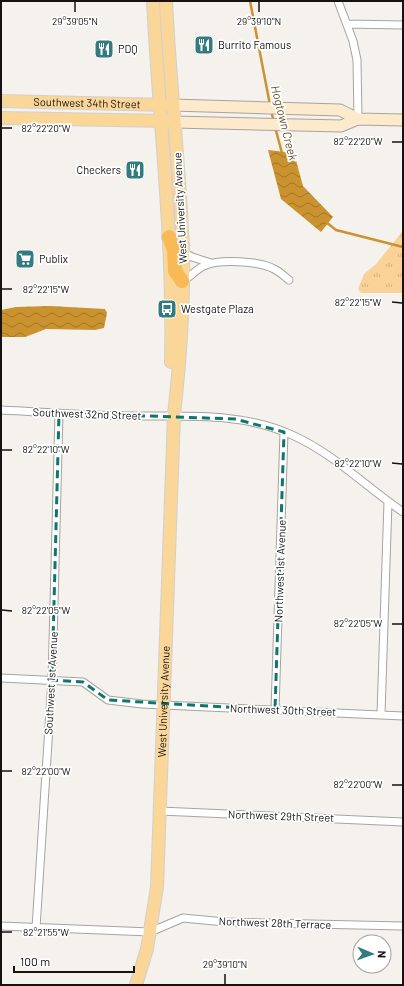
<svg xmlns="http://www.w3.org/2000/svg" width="404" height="986" font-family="Barlow,sans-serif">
<defs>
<pattern id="park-tufts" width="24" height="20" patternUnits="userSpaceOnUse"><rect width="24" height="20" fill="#fad196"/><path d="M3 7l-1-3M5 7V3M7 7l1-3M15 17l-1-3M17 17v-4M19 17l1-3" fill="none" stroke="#d5b380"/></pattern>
<pattern id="water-waves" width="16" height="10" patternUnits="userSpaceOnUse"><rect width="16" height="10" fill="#cb9230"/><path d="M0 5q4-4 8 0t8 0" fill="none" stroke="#a47627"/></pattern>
</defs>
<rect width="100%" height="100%" fill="#f5f1ec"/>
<path fill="url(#park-tufts)" d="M 403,231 L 403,293 L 361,293 L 358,289 L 364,274 L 376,264 Z"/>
<path fill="url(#water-waves)" d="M 268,150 L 294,153 L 303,186 L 333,217 L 321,232 L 281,199 Z
M 50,306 L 105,309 L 107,313 L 104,328 L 95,330 L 46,329 L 25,337 L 1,337 L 1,310 L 16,307 Z"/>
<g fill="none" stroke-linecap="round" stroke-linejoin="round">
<path stroke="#cb9230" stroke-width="2.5" d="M 250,1 L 270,105
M 271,111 L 274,122
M 275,127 L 282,153
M 326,222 L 336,230 L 403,247"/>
<defs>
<path id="street" d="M 338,1 L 353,41 L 357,60 L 358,119
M 347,24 L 403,25
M 183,252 L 192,257 L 211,263
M 182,281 C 191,277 197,268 206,265 C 220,259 260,261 274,269 C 279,271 284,276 289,280
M 1,410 C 42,412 84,415 125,416 C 180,417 240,411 292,435 C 333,453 366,487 403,512
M 1,678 L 83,682 L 108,700 L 142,704 L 403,716
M 275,710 L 284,432
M 381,714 L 388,502
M 160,811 L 403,822
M 1,926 L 150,932 L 183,918 L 225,922 L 403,926
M 36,928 L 52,680 L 59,413"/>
<path id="secondary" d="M 172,105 L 340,110 L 358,119
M 174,122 L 341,126 L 358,119 L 403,120"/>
<g id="primary">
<path d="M 153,1 C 159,121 174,242 171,362"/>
<path id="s1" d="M 1,101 L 167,105"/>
<path d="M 1,118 L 168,121"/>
<path id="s2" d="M 136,985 L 147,949 L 157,887 L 174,415 C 180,362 184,306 183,252 C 180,168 170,85 166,1"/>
</g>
<path id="highway" d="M 169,237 L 174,250 L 175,271 L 182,281"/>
</defs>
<use href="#street" stroke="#a7a49f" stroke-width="9"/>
<use href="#secondary" stroke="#a7a49f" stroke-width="13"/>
<use href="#primary" stroke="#d0d0cf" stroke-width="14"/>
<use href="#highway" stroke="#d0d0cf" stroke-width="16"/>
<use href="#street" stroke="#fff" stroke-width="7"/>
<use href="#secondary" stroke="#fdeacc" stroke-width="11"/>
<use href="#primary" stroke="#fbd699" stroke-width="12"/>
<use href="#highway" stroke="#f9ba55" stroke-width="14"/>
</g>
<path fill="none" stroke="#0f766e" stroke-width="3" stroke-dasharray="8 5" stroke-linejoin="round" d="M 59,413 L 235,419 L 284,432 L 275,710 L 108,700 L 83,682 L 52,680 Z"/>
<path fill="none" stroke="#141311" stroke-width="1.5" d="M 75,12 L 75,2M 259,12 L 259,2M 2,128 L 12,128M 392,142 L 402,142M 2,289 L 12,289M 392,302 L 402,303M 2,450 L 12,450M 392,463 L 402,464M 2,610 L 12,611M 392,624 L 402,624M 2,771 L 12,771M 392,785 L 402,785M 2,932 L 12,932M 225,984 L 225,974"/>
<defs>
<symbol id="restaurant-square" viewBox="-11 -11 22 22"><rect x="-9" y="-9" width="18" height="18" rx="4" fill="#327b81" stroke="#fff"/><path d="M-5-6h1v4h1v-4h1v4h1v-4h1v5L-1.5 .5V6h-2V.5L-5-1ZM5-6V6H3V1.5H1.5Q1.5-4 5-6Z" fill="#fff"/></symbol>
<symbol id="supermarket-square" viewBox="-11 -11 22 22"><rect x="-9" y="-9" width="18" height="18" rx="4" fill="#327b81" stroke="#fff"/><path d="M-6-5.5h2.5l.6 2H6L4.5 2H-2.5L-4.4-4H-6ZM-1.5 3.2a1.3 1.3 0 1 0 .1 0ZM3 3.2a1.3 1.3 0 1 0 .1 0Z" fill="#fff"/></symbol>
<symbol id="bus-square" viewBox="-11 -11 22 22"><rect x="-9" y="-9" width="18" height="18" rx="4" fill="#327b81" stroke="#fff"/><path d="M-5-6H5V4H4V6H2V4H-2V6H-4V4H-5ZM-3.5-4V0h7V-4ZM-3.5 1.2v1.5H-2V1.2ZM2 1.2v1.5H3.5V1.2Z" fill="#fff"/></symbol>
</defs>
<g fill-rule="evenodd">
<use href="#restaurant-square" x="193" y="34" width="22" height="22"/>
<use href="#restaurant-square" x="93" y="38" width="22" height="22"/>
<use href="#restaurant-square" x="124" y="159" width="22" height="22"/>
<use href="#supermarket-square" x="14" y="248" width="22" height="22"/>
<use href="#bus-square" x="156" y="298" width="22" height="22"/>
</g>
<g text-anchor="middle" stroke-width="3.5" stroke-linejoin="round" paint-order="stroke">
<g font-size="11" fill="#141311" stroke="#fff" text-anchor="start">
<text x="218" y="49">Burrito Famous</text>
<text x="118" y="53">PDQ</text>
<text x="121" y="174" text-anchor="end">Checkers</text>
<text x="39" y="263">Publix</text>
<text x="181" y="313">Westgate Plaza</text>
</g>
<g font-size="11" fill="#141311" stroke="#fff">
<text dy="4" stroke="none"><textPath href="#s1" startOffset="86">Southwest 34th Street</textPath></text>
<text transform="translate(180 208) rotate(-93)" y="4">West University Avenue</text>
<text transform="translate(87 414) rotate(2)" y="4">Southwest 32nd Street</text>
<text transform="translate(280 571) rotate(-88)" y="4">Northwest 1st Avenue</text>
<text transform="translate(51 683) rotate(-87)" y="4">Southwest 1st Avenue</text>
<text dy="4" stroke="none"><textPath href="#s2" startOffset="286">West University Avenue</textPath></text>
<text transform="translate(283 710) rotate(2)" y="4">Northwest 30th Street</text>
<text transform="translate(281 816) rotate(2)" y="4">Northwest 29th Street</text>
<text transform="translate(275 923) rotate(2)" y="4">Northwest 28th Terrace</text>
</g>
<g font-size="12" font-style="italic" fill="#664d27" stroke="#fff">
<text transform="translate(284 123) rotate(76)" y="4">Hogtown Creek</text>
</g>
</g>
<g font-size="10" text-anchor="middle" fill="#141311" stroke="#fff" stroke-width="3.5" stroke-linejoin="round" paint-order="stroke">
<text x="75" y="25">29°39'05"N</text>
<text x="259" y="25">29°39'10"N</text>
<text x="46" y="132">82°22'20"W</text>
<text x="358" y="145">82°22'20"W</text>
<text x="46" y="293">82°22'15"W</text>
<text x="358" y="306">82°22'15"W</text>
<text x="46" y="453">82°22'10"W</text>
<text x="358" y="467">82°22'10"W</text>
<text x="46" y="614">82°22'05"W</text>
<text x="358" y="627">82°22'05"W</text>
<text x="46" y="775">82°22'00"W</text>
<text x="358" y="788">82°22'00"W</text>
<text x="46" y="936">82°21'55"W</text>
<text x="225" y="968">29°39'10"N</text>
</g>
<rect width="404" height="986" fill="none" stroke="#141311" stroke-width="4"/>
<g transform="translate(372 954) rotate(92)"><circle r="19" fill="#ffffff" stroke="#a1a1a0"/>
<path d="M0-3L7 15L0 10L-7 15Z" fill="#327b81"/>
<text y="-6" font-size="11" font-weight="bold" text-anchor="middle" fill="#141311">N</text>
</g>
<path d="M14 966v6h120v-6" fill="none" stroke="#141311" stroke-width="2"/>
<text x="20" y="966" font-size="12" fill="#141311" stroke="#ffffff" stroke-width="3" paint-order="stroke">100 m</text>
</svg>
